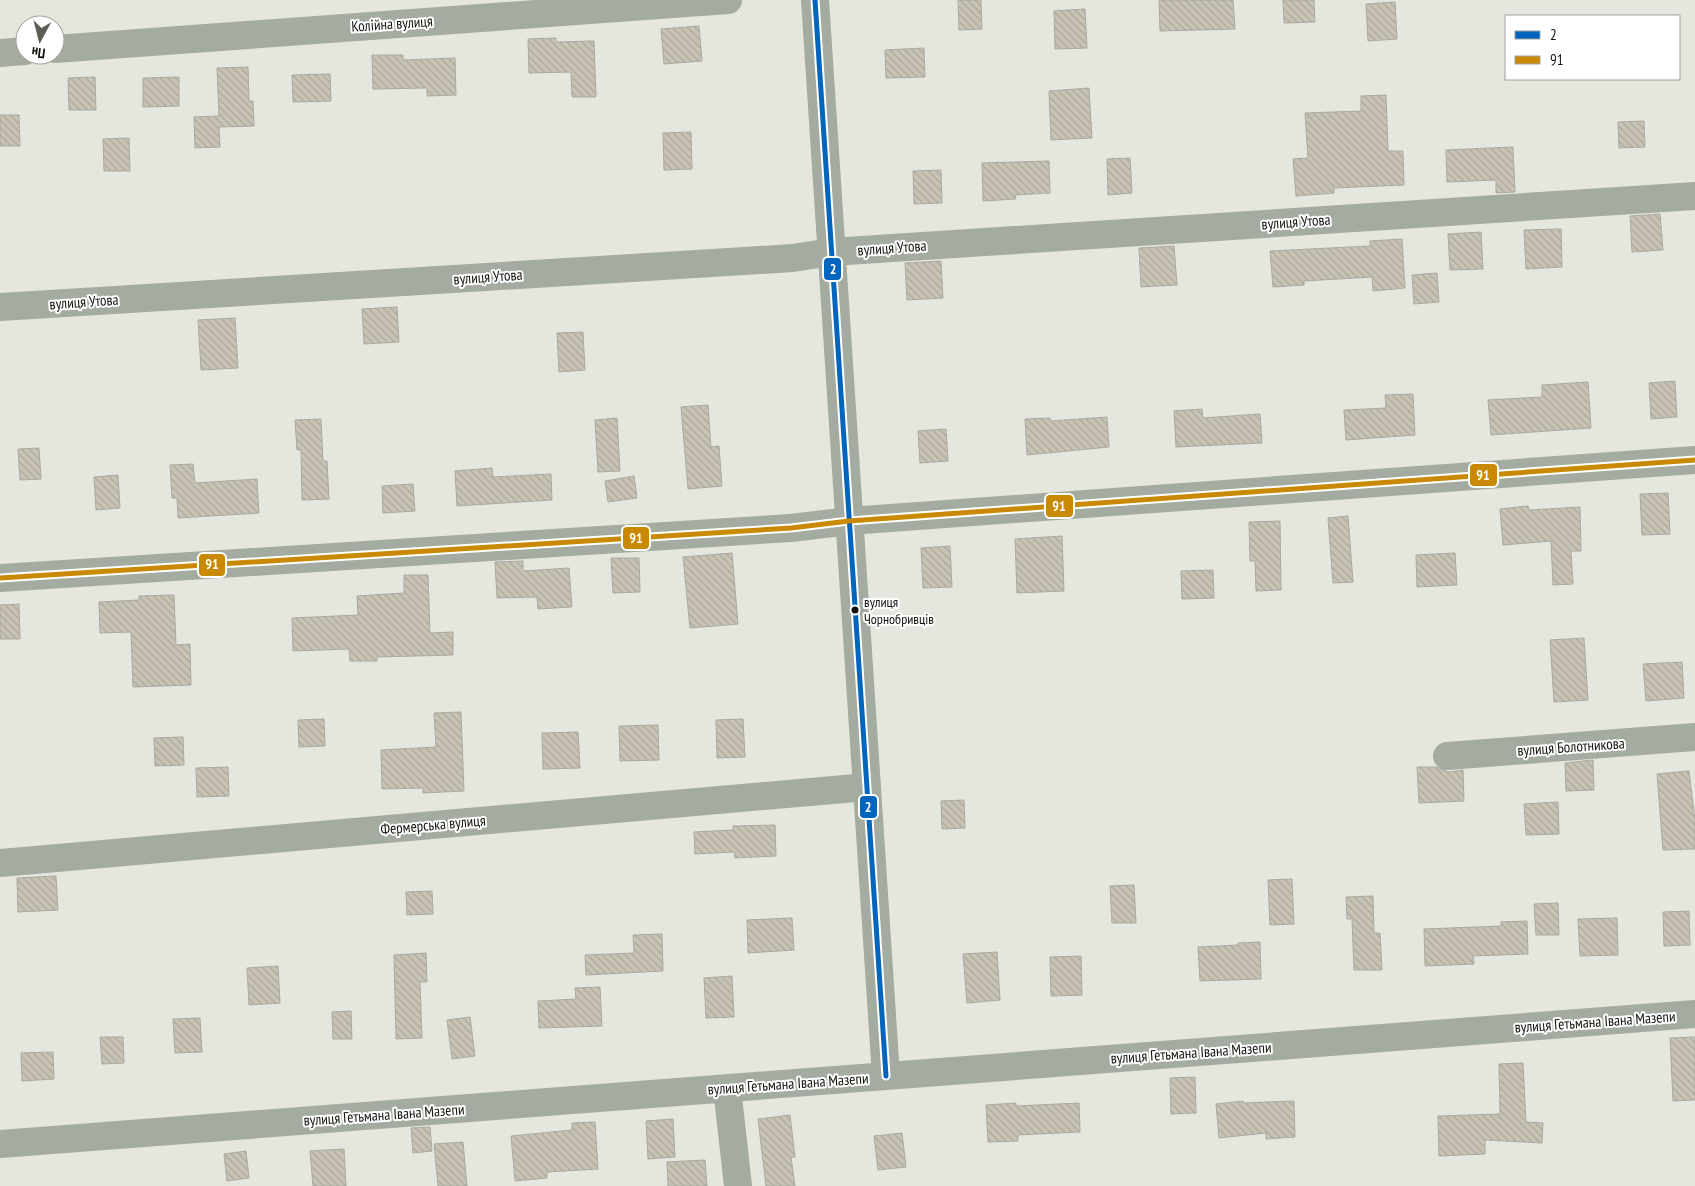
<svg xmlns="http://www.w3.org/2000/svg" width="1695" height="1186" font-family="'PT Sans Narrow',sans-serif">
<defs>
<pattern id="building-back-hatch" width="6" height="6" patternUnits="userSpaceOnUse" patternTransform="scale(1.25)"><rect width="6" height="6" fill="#c8c3b4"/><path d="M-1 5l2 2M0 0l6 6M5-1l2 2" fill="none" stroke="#aba79a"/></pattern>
</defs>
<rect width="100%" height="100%" fill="#e5e6dd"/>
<path fill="url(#building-back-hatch)" stroke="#aaaaa3" d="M 958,0 L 981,0 L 982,29 L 959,30 Z
M 1159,0 L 1233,0 L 1235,29 L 1160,31 Z
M 1283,0 L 1314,0 L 1315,22 L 1284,23 Z
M 1395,2 L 1397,39 L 1368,41 L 1366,4 Z
M 1085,9 L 1087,48 L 1055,49 L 1054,11 Z
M 699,26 L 702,61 L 664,64 L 661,29 Z
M 556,38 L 556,42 L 594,41 L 596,97 L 572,97 L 571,72 L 529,73 L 528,39 Z
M 924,48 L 925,77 L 886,78 L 885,50 Z
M 372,55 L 403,55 L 403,60 L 455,58 L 456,95 L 427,96 L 427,88 L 373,89 Z
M 248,67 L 249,101 L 253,101 L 254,126 L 219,127 L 220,147 L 195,148 L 194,117 L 219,116 L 217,68 Z
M 330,74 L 331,101 L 293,102 L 292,75 Z
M 95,77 L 96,110 L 69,110 L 68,78 Z
M 179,77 L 179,106 L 143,107 L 143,78 Z
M 1089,88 L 1092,138 L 1051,140 L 1049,91 Z
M 1386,95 L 1388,151 L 1403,151 L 1404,185 L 1334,188 L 1334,193 L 1296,196 L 1293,159 L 1308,158 L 1305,113 L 1361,111 L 1361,96 Z
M 0,115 L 19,115 L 20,146 L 0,146 Z
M 1644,121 L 1645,147 L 1619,148 L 1618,122 Z
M 691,132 L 692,169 L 664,170 L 663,133 Z
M 129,138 L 130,171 L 104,171 L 103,139 Z
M 1513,147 L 1515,192 L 1496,193 L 1496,180 L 1447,182 L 1446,150 Z
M 1130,158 L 1132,193 L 1108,195 L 1107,159 Z
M 1049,161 L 1050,193 L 1015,195 L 1016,199 L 983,201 L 982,163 Z
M 941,170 L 942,203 L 914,204 L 913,171 Z
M 1660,214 L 1663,250 L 1632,252 L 1630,216 Z
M 1561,229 L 1562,267 L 1526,269 L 1524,230 Z
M 1481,232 L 1483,269 L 1450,270 L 1448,234 Z
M 1402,239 L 1405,288 L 1373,291 L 1372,277 L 1304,281 L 1304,285 L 1273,287 L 1270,251 L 1370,246 L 1370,241 Z
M 1174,246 L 1177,285 L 1141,287 L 1139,248 Z
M 941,261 L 943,298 L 907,300 L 905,263 Z
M 1437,273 L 1439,302 L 1414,304 L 1412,275 Z
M 397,307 L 399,342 L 364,344 L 362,309 Z
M 235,318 L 238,368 L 201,370 L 198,320 Z
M 583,332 L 585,370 L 559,372 L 557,333 Z
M 1675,381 L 1677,417 L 1651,419 L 1649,383 Z
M 1588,382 L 1591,428 L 1491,435 L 1488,400 L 1542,397 L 1542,385 Z
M 1413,394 L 1415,435 L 1346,440 L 1344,410 L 1386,408 L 1385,395 Z
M 708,405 L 711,447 L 719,446 L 722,486 L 688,489 L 681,407 Z
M 1202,409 L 1203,418 L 1260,414 L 1262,443 L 1176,447 L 1174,411 Z
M 1107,417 L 1109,447 L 1027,455 L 1025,419 L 1050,418 L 1050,421 Z
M 617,418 L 620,471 L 598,472 L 595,420 Z
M 321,419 L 323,461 L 327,461 L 329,499 L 302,500 L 301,450 L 297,450 L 295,420 Z
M 946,429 L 948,461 L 920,463 L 918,431 Z
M 39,448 L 41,479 L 20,480 L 18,449 Z
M 193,464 L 195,483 L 257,479 L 259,513 L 178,518 L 177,498 L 172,498 L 170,465 Z
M 492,468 L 493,477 L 551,474 L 552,500 L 457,506 L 455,471 Z
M 118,475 L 120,508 L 96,510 L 94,477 Z
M 634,476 L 637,498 L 608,502 L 605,481 Z
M 413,484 L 415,511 L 383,513 L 382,486 Z
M 1668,493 L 1670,534 L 1642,535 L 1640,494 Z
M 1528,506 L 1529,510 L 1580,507 L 1581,551 L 1571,551 L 1573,584 L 1553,585 L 1551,541 L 1503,545 L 1500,509 Z
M 1348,516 L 1353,582 L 1333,583 L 1328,518 Z
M 1280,521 L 1281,590 L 1256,591 L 1255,561 L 1250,561 L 1249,522 Z
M 1062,536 L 1064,591 L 1017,593 L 1015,539 Z
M 950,546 L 952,587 L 923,588 L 921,548 Z
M 732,553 L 738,624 L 690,628 L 683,557 Z
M 1455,553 L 1457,585 L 1417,587 L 1416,555 Z
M 611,558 L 639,558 L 640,592 L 613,593 Z
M 523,561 L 523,571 L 569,568 L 572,607 L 538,609 L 537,597 L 497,598 L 495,562 Z
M 1213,570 L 1214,598 L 1182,599 L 1181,571 Z
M 404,575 L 428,575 L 430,633 L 453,632 L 453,655 L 377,657 L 377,661 L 350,661 L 349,649 L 293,651 L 292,618 L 358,615 L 357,596 L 404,593 Z
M 174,595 L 176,645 L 190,644 L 191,685 L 133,687 L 131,632 L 100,633 L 99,602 L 139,600 L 139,596 Z
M 19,604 L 20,639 L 0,639 L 0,605 Z
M 1584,638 L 1588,700 L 1554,702 L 1550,640 Z
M 1682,662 L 1684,698 L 1646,701 L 1643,664 Z
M 461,712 L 464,791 L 423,793 L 423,788 L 382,789 L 381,750 L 436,747 L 434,713 Z
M 324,719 L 325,746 L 299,747 L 298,720 Z
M 743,719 L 745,757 L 717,758 L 716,720 Z
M 658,725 L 659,760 L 620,761 L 619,726 Z
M 578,732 L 580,768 L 543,769 L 542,733 Z
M 183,737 L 184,765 L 155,766 L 154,738 Z
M 1593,760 L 1594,790 L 1566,791 L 1565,763 Z
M 228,767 L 229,796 L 197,797 L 196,768 Z
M 1417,767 L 1436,767 L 1448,772 L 1463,770 L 1464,801 L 1419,803 Z
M 1689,771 L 1695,820 L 1695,849 L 1663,850 L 1657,774 Z
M 964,800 L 965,828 L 942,829 L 941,801 Z
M 1558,802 L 1559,834 L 1526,835 L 1524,804 Z
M 775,825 L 776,856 L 735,858 L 734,852 L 695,854 L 694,832 L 733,830 L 733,826 Z
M 56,876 L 58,910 L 18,912 L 17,878 Z
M 1292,879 L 1294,924 L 1270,925 L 1268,880 Z
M 1134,885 L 1136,923 L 1112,923 L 1110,886 Z
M 432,891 L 433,914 L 407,915 L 406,892 Z
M 1373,896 L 1374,933 L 1380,933 L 1382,970 L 1354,970 L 1352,919 L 1347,919 L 1346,897 Z
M 1558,903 L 1559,935 L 1536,935 L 1534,904 Z
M 1689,911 L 1690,945 L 1664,946 L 1663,912 Z
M 792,918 L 794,950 L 748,953 L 747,920 Z
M 1617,918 L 1618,955 L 1580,956 L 1578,919 Z
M 1527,921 L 1528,954 L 1473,956 L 1474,964 L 1425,966 L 1424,929 L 1501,926 L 1501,922 Z
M 662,934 L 663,971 L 586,975 L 585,955 L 634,953 L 633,935 Z
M 1260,942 L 1261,979 L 1200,981 L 1198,947 L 1238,945 L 1238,943 Z
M 997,952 L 1000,1000 L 967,1003 L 963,954 Z
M 426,953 L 427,982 L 420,982 L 422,1038 L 396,1039 L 394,955 Z
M 1081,956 L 1082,995 L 1051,996 L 1050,957 Z
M 278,966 L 280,1003 L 249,1005 L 247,968 Z
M 732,976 L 734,1017 L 706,1018 L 704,978 Z
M 600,987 L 602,1026 L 539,1028 L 538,1001 L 576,999 L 575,988 Z
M 351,1011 L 352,1039 L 333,1039 L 332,1012 Z
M 470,1017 L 475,1056 L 452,1059 L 447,1020 Z
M 200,1018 L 202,1052 L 175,1053 L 173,1019 Z
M 100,1037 L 123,1037 L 124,1063 L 102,1064 Z
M 1695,1037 L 1695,1100 L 1673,1101 L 1670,1038 Z
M 53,1052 L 54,1079 L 22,1081 L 21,1053 Z
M 1523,1063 L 1526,1122 L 1543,1123 L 1542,1143 L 1485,1140 L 1485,1154 L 1439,1156 L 1438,1116 L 1500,1114 L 1499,1064 Z
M 1195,1077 L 1196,1113 L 1171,1114 L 1170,1078 Z
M 1243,1101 L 1243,1103 L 1294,1101 L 1295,1137 L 1266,1139 L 1266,1133 L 1219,1138 L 1216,1104 Z
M 1016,1103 L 1016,1106 L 1079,1103 L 1080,1132 L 1018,1135 L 1018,1141 L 988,1142 L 986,1105 Z
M 790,1115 L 795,1157 L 791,1157 L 795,1186 L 766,1186 L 758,1119 Z
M 673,1119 L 675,1157 L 648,1159 L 646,1121 Z
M 595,1122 L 598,1169 L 547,1172 L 547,1178 L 515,1181 L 511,1136 L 572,1130 L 572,1123 Z
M 430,1127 L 432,1151 L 413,1153 L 411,1128 Z
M 902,1133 L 906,1167 L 878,1170 L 874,1136 Z
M 463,1142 L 467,1186 L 438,1186 L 434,1144 Z
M 344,1149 L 346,1186 L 313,1186 L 310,1151 Z
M 246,1151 L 249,1178 L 227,1181 L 224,1154 Z
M 705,1160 L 707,1186 L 668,1186 L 667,1162 Z"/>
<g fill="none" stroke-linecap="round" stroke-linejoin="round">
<path stroke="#a4aba0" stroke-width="28" d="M 815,0 L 886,1076
M 55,49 L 728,0
M 0,53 L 25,51
M 0,307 L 793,258 L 831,252 L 1695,196
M 0,578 L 791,528 L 849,521 L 1695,460
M 1447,756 L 1695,737
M 0,863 L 867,787
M 727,1088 L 738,1186
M 0,1144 L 1695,1014"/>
<defs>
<path id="bus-1" d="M 815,0 L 886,1076"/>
<path id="bus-2" d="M 0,578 L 791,528 L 849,521 L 1695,460"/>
</defs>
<use href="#bus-1" stroke="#fff" stroke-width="9"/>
<use href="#bus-2" stroke="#fff" stroke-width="9"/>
<use href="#bus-1" stroke="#0065bd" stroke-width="5"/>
<use href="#bus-2" stroke="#c98903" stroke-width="5"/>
</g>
<circle fill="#13140e" stroke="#fff" stroke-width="2" cx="855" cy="610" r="4.5"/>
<g text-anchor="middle" stroke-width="4" stroke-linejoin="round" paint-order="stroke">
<g font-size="14" fill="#13140e" stroke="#fff" text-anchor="start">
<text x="864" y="607">вулиця<tspan x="864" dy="17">Чорнобривців</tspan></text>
</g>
<g font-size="15" fill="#13140e" stroke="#fff">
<text transform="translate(392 24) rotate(-4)" y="5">Колійна вулиця</text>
<text transform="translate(1296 222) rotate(-4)" y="5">вулиця Утова</text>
<text transform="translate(892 248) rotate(-4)" y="5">вулиця Утова</text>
<text transform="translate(488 277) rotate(-4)" y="5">вулиця Утова</text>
<text transform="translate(84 302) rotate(-4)" y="5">вулиця Утова</text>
<text transform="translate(1571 747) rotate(-4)" y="5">вулиця Болотникова</text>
<text transform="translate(433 825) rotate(-5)" y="5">Фермерська вулиця</text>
<text transform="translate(1595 1022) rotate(-4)" y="5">вулиця Гетьмана Івана Мазепи</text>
<text transform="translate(1191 1053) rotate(-4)" y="5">вулиця Гетьмана Івана Мазепи</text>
<text transform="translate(788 1084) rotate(-4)" y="5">вулиця Гетьмана Івана Мазепи</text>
<text transform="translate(384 1115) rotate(-4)" y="5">вулиця Гетьмана Івана Мазепи</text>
</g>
</g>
<g stroke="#fff" stroke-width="2">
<rect x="823" y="257" width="19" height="24" rx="5" fill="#0065bd"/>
<rect x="1469" y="463" width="29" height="24" rx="5" fill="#c98903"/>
<rect x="1045" y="494" width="29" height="24" rx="5" fill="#c98903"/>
<rect x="622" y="526" width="28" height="24" rx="5" fill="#c98903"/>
<rect x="198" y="553" width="28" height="24" rx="5" fill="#c98903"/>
<rect x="859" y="795" width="19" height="24" rx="5" fill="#0065bd"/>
</g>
<g font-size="14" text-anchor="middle" font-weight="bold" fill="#fff">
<text x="833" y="274">2</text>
<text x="1483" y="480">91</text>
<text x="1059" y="511">91</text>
<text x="636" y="543">91</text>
<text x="212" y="569">91</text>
<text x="868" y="812">2</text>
</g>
<rect x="1505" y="15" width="175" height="65" fill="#ffffff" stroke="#a1a19f"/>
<rect x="1515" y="31" width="25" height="8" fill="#0065bd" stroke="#a1a19f"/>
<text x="1550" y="40" font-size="15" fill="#13140e">2</text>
<rect x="1515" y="56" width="25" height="8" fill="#c98903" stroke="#a1a19f"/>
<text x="1550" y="65" font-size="15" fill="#13140e">91</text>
<g transform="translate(40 40) rotate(187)"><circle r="24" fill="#ffffff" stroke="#a1a19f"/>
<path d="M0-4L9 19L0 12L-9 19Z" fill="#5c5e56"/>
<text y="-8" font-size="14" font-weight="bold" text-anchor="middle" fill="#13140e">Пн</text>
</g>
</svg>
